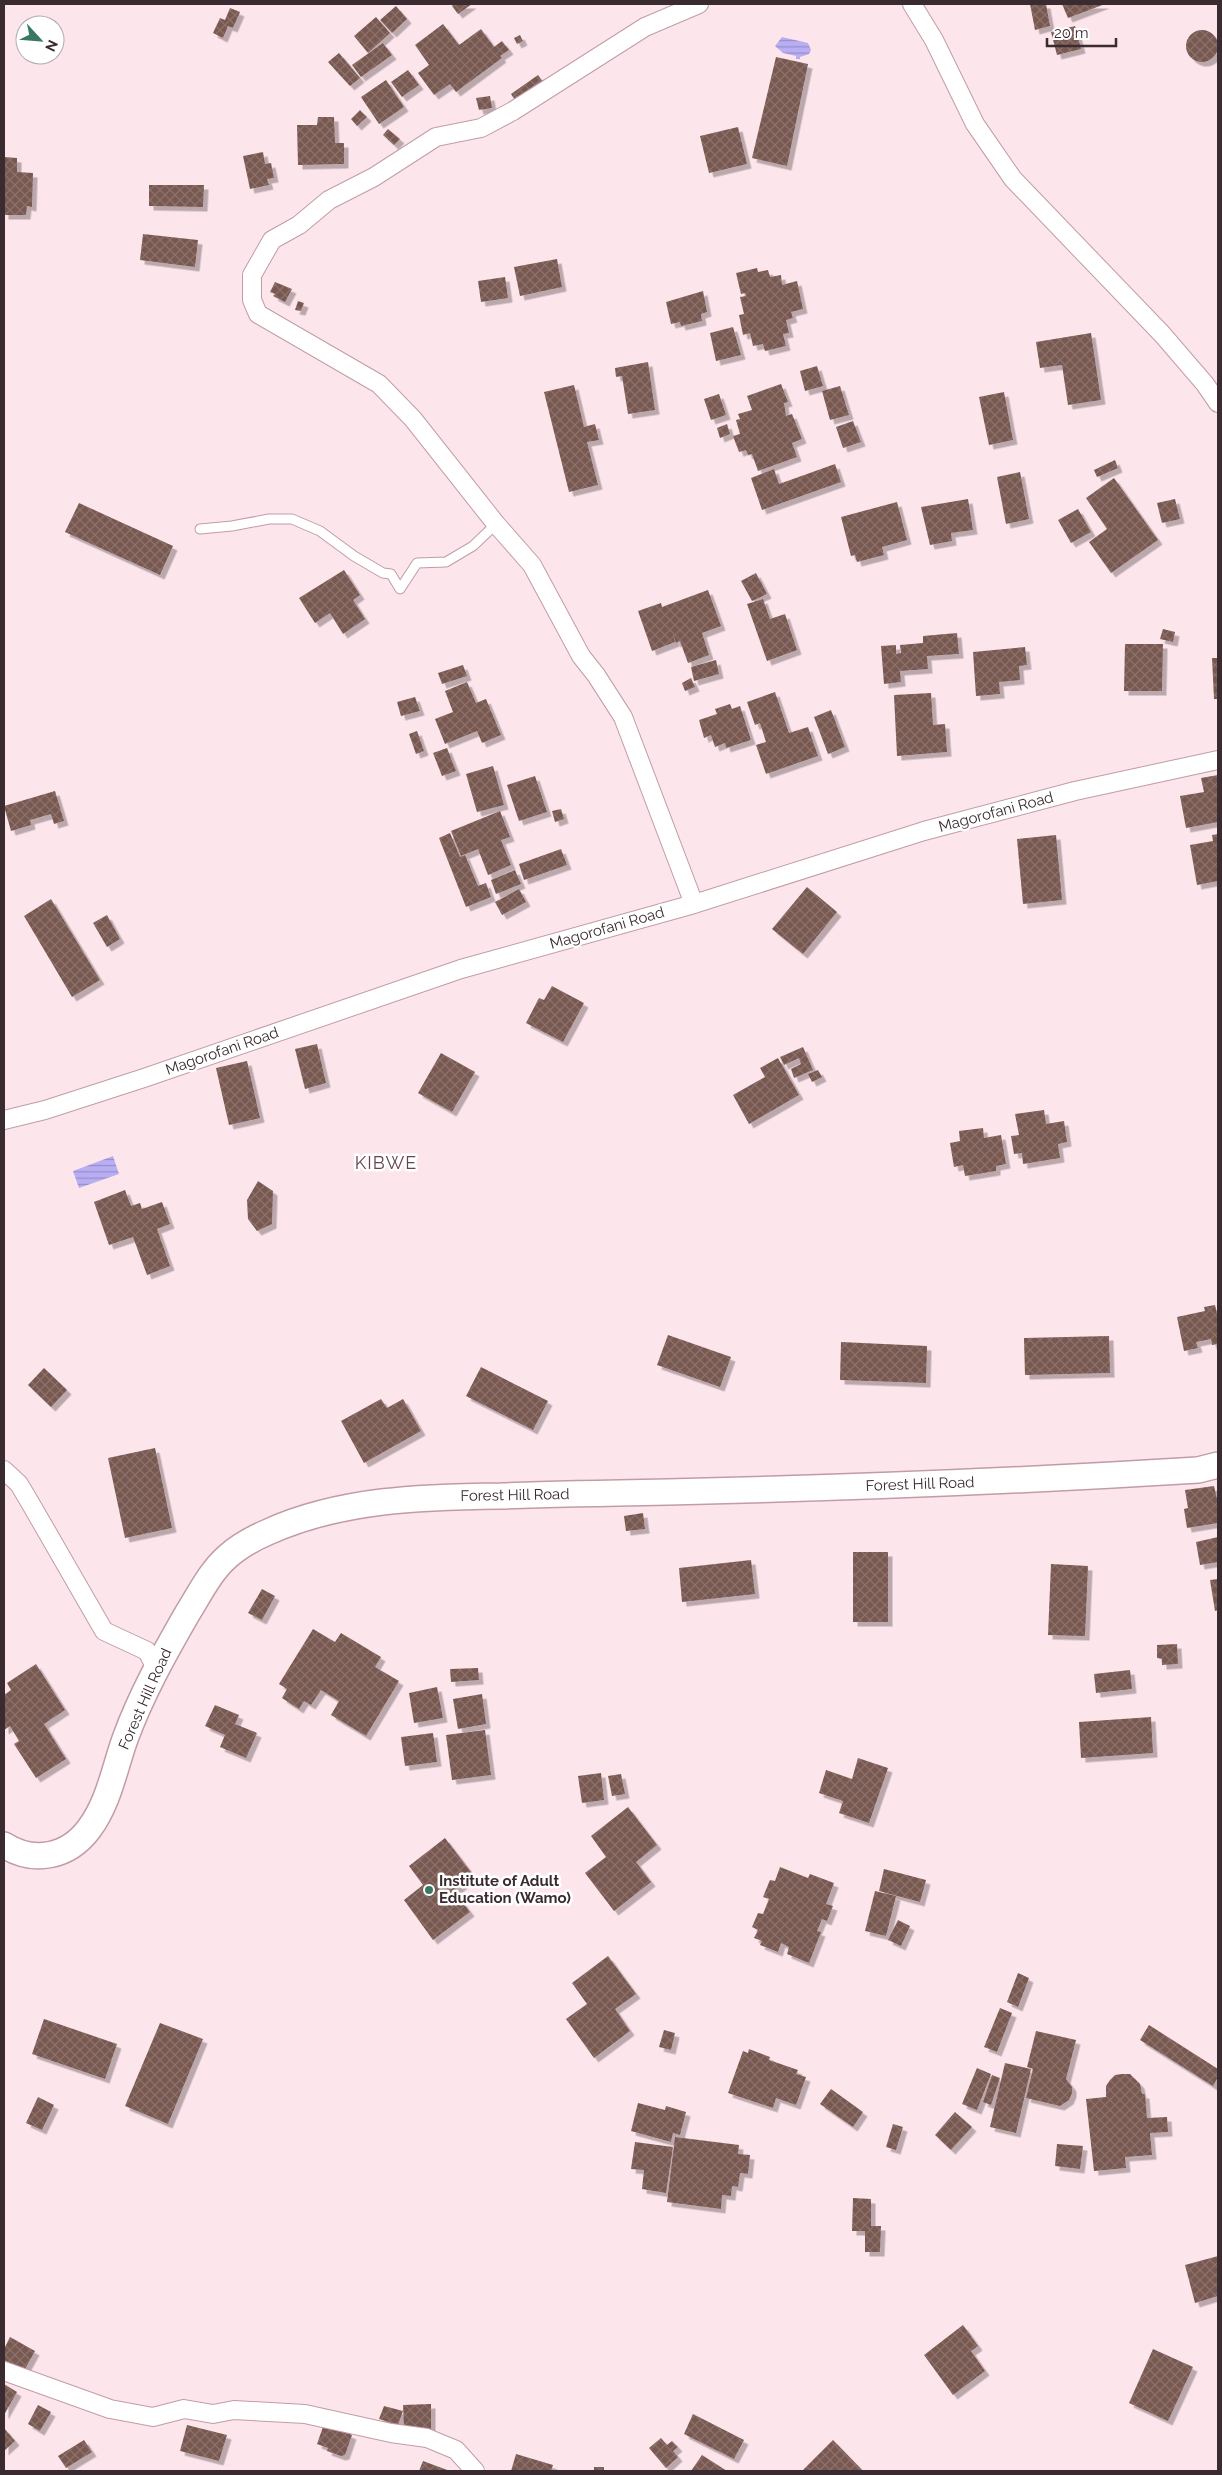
<svg xmlns="http://www.w3.org/2000/svg" width="1222" height="2475" font-family="Raleway,sans-serif">
<defs>
<pattern id="water-rules" width="6" height="5" patternUnits="userSpaceOnUse" patternTransform="scale(1.25)"><rect width="6" height="5" fill="#b9aef4"/><path d="M0 2.5h6" fill="none" stroke="#978ec6"/></pattern>
<pattern id="building-cross-hatch" width="8" height="8" patternUnits="userSpaceOnUse" patternTransform="scale(1.25)"><rect width="8" height="8" fill="#785850"/><path d="M0 0l8 8M0 8l8-8" fill="none" stroke="#8b726c"/></pattern>
<filter id="shadow"><feDropShadow dx="4.5" dy="4.5" stdDeviation="0" flood-color="#0004"/></filter>
</defs>
<rect width="100%" height="100%" fill="#fde5ec"/>
<path fill="url(#water-rules)" d="M 782,37 L 808,43 L 811,50 L 809,54 L 800,57 L 800,59 L 796,59 L 796,56 L 783,53 L 775,46 Z
M 113,1156 L 119,1174 L 79,1188 L 73,1171 Z"/>
<path fill="url(#building-cross-hatch)" filter="url(#shadow)" d="M 454,4 L 472,4 L 458,14 L 452,6 Z
M 1030,4 L 1046,4 L 1050,26 L 1035,30 Z
M 1062,4 L 1105,4 L 1068,18 Z
M 396,6 L 407,19 L 392,33 L 380,20 Z
M 230,8 L 240,12 L 233,28 L 228,26 L 223,38 L 213,33 L 220,18 L 225,20 Z
M 376,17 L 390,33 L 368,53 L 354,36 Z
M 443,24 L 459,45 L 481,29 L 494,47 L 502,41 L 509,50 L 500,56 L 502,58 L 456,92 L 450,84 L 434,95 L 418,73 L 429,65 L 415,45 Z
M 1075,26 L 1081,49 L 1057,55 L 1051,32 Z
M1186 46a16 16 0 1 1 32 0a16 16 0 1 1-32 0Z
M 520,35 L 523,41 L 517,44 L 514,38 Z
M 383,43 L 392,55 L 361,77 L 352,65 Z
M 339,53 L 360,78 L 350,86 L 328,62 Z
M 776,57 L 808,64 L 787,166 L 752,158 Z
M 408,70 L 419,85 L 402,97 L 391,82 Z
M 538,75 L 546,86 L 518,105 L 511,94 Z
M 386,80 L 404,107 L 379,124 L 361,97 Z
M 490,96 L 492,108 L 479,110 L 476,98 Z
M 360,110 L 367,117 L 357,126 L 351,119 Z
M 318,117 L 334,117 L 335,143 L 344,143 L 344,164 L 298,165 L 297,125 L 317,125 Z
M 738,127 L 747,164 L 709,173 L 700,136 Z
M 388,129 L 400,139 L 394,145 L 383,135 Z
M 263,152 L 265,164 L 271,163 L 274,178 L 267,179 L 269,185 L 250,189 L 243,156 Z
M 4,157 L 17,158 L 17,172 L 33,173 L 32,207 L 27,206 L 26,215 L 4,215 Z
M 149,185 L 204,185 L 203,207 L 149,206 Z
M 143,234 L 198,240 L 195,267 L 140,260 Z
M 557,259 L 562,287 L 520,296 L 514,267 Z
M 757,268 L 758,272 L 768,270 L 770,277 L 781,275 L 782,285 L 797,281 L 803,309 L 791,312 L 793,318 L 786,320 L 789,333 L 783,334 L 786,346 L 765,351 L 763,344 L 753,346 L 750,333 L 743,335 L 739,315 L 744,314 L 740,297 L 746,296 L 745,293 L 741,294 L 736,273 Z
M 505,277 L 508,298 L 481,302 L 478,281 Z
M 275,282 L 292,289 L 285,302 L 273,296 L 275,294 L 270,292 Z
M 703,291 L 707,312 L 701,314 L 702,321 L 681,326 L 680,322 L 671,324 L 666,302 Z
M 298,301 L 304,303 L 301,311 L 295,310 Z
M 733,327 L 741,355 L 716,361 L 710,333 Z
M 1091,333 L 1101,400 L 1068,405 L 1062,365 L 1040,368 L 1036,342 Z
M 648,362 L 655,410 L 628,414 L 622,376 L 616,377 L 615,368 Z
M 817,366 L 823,386 L 805,391 L 800,371 Z
M 781,384 L 788,402 L 784,403 L 786,416 L 792,414 L 802,439 L 792,443 L 797,457 L 758,471 L 752,454 L 748,455 L 746,450 L 739,452 L 733,436 L 740,434 L 736,420 L 740,419 L 738,414 L 752,410 L 747,396 Z
M 574,385 L 584,427 L 595,424 L 599,440 L 587,442 L 598,485 L 569,492 L 544,392 Z
M 840,386 L 849,415 L 830,420 L 822,391 Z
M 1004,392 L 1013,440 L 989,445 L 979,397 Z
M 719,394 L 726,415 L 711,420 L 704,399 Z
M 853,421 L 861,442 L 843,448 L 836,427 Z
M 727,424 L 730,434 L 720,438 L 717,428 Z
M 1115,460 L 1118,468 L 1097,477 L 1094,470 Z
M 835,464 L 841,482 L 762,510 L 751,478 L 774,469 L 779,484 Z
M 1020,472 L 1029,519 L 1006,524 L 997,477 Z
M 1114,478 L 1158,540 L 1111,573 L 1089,542 L 1107,529 L 1086,498 Z
M 968,499 L 973,530 L 951,533 L 952,541 L 930,545 L 921,507 Z
M 1175,499 L 1180,519 L 1162,523 L 1157,503 Z
M 897,502 L 907,540 L 882,547 L 884,555 L 857,562 L 855,555 L 851,556 L 841,517 Z
M 79,503 L 173,546 L 160,575 L 65,532 Z
M 1078,509 L 1091,532 L 1071,543 L 1058,520 Z
M 344,570 L 360,595 L 353,600 L 365,619 L 343,634 L 330,613 L 315,623 L 299,598 Z
M 756,573 L 767,594 L 752,601 L 741,581 Z
M 708,590 L 721,626 L 702,633 L 709,655 L 688,663 L 680,641 L 676,643 L 673,634 L 675,642 L 652,651 L 638,611 L 661,603 L 662,607 Z
M 763,599 L 770,619 L 785,614 L 797,650 L 767,661 L 747,604 Z
M 1163,629 L 1175,632 L 1173,642 L 1160,639 Z
M 957,633 L 959,654 L 927,656 L 928,669 L 900,671 L 901,682 L 884,684 L 881,646 L 896,645 L 896,654 L 901,653 L 900,645 L 923,643 L 923,636 Z
M 1125,644 L 1163,644 L 1162,691 L 1124,691 Z
M 1025,647 L 1027,665 L 1019,666 L 1020,680 L 999,682 L 1000,694 L 976,696 L 973,652 Z
M 1212,658 L 1218,658 L 1218,699 L 1214,699 Z
M 716,660 L 719,674 L 694,681 L 691,667 Z
M 463,665 L 467,676 L 442,684 L 438,673 Z
M 691,678 L 695,687 L 685,691 L 682,683 Z
M 467,682 L 476,703 L 486,699 L 501,735 L 482,743 L 477,731 L 445,744 L 435,719 L 453,712 L 445,691 Z
M 775,692 L 789,733 L 808,727 L 818,756 L 766,774 L 756,745 L 766,742 L 760,723 L 755,725 L 747,702 Z
M 931,693 L 933,725 L 945,724 L 947,752 L 897,756 L 894,695 Z
M 415,697 L 420,711 L 401,716 L 397,702 Z
M 730,704 L 732,709 L 740,706 L 751,740 L 726,748 L 725,743 L 715,747 L 711,735 L 704,738 L 699,720 L 717,714 L 715,709 Z
M 831,710 L 845,747 L 828,754 L 814,717 Z
M 417,731 L 424,751 L 416,754 L 409,734 Z
M 447,748 L 456,771 L 442,776 L 433,753 Z
M 493,766 L 504,805 L 477,812 L 466,774 Z
M 1218,775 L 1218,822 L 1186,828 L 1180,796 L 1204,792 L 1201,778 Z
M 535,776 L 547,812 L 519,821 L 507,785 Z
M 55,791 L 64,821 L 54,824 L 51,814 L 30,820 L 31,825 L 11,831 L 4,806 Z
M 561,809 L 564,819 L 555,822 L 552,811 Z
M 500,811 L 510,837 L 501,840 L 511,865 L 488,875 L 478,849 L 461,856 L 451,831 Z
M 450,833 L 460,857 L 465,855 L 478,886 L 486,883 L 491,897 L 466,907 L 439,838 Z
M 1218,834 L 1218,881 L 1197,885 L 1190,845 L 1213,841 L 1212,835 Z
M 1056,835 L 1062,900 L 1023,904 L 1017,839 Z
M 561,849 L 567,865 L 524,880 L 519,864 Z
M 515,870 L 521,884 L 496,894 L 491,880 Z
M 807,887 L 837,912 L 803,954 L 772,929 Z
M 519,889 L 526,902 L 502,915 L 495,902 Z
M 51,899 L 100,980 L 72,997 L 24,916 Z
M 107,915 L 120,939 L 107,947 L 93,923 Z
M 552,986 L 584,1003 L 563,1042 L 526,1023 L 539,998 L 544,1000 Z
M 317,1044 L 326,1083 L 305,1089 L 295,1049 Z
M 803,1047 L 813,1070 L 794,1078 L 791,1069 L 801,1064 L 799,1058 L 784,1065 L 780,1057 Z
M 441,1053 L 475,1072 L 452,1112 L 418,1093 Z
M 778,1058 L 799,1095 L 749,1124 L 733,1095 L 765,1077 L 760,1068 Z
M 247,1061 L 260,1118 L 229,1125 L 216,1068 Z
M 818,1070 L 822,1077 L 812,1082 L 808,1074 Z
M 1044,1110 L 1046,1124 L 1064,1121 L 1067,1142 L 1058,1144 L 1060,1158 L 1023,1164 L 1022,1153 L 1014,1154 L 1011,1136 L 1019,1135 L 1015,1114 Z
M 983,1128 L 984,1138 L 1001,1135 L 1006,1164 L 996,1166 L 996,1171 L 965,1176 L 963,1165 L 954,1167 L 950,1143 L 960,1141 L 959,1131 Z
M 258,1181 L 273,1191 L 272,1224 L 257,1231 L 248,1219 L 247,1200 Z
M 125,1190 L 131,1206 L 140,1203 L 142,1209 L 162,1202 L 170,1224 L 157,1229 L 170,1266 L 147,1275 L 133,1237 L 109,1245 L 94,1202 Z
M 1215,1305 L 1218,1318 L 1218,1344 L 1212,1345 L 1211,1339 L 1196,1342 L 1198,1348 L 1184,1351 L 1177,1317 L 1205,1311 L 1204,1307 Z
M 668,1335 L 731,1357 L 720,1387 L 657,1365 Z
M 1109,1336 L 1110,1373 L 1025,1375 L 1024,1338 Z
M 841,1342 L 927,1346 L 926,1383 L 840,1380 Z
M 481,1367 L 548,1401 L 533,1430 L 466,1396 Z
M 44,1368 L 67,1390 L 51,1407 L 28,1385 Z
M 381,1399 L 387,1408 L 403,1399 L 421,1431 L 364,1463 L 341,1421 Z
M 155,1448 L 172,1528 L 125,1538 L 108,1458 Z
M 1214,1486 L 1218,1503 L 1218,1523 L 1187,1528 L 1184,1509 L 1188,1508 L 1185,1490 Z
M 643,1513 L 645,1529 L 626,1531 L 624,1516 Z
M 1218,1537 L 1218,1562 L 1200,1565 L 1196,1542 Z
M 853,1552 L 888,1552 L 888,1622 L 853,1622 Z
M 751,1560 L 755,1594 L 682,1602 L 679,1568 Z
M 1051,1564 L 1088,1566 L 1085,1636 L 1048,1635 Z
M 1218,1579 L 1218,1610 L 1215,1611 L 1210,1580 Z
M 262,1589 L 275,1596 L 262,1620 L 248,1613 Z
M 313,1629 L 335,1642 L 341,1633 L 381,1657 L 375,1667 L 399,1681 L 366,1736 L 331,1715 L 339,1701 L 321,1690 L 311,1705 L 304,1701 L 299,1709 L 282,1698 L 287,1689 L 279,1684 Z
M 1177,1644 L 1178,1664 L 1162,1665 L 1162,1659 L 1157,1658 L 1157,1645 Z
M 36,1664 L 65,1710 L 44,1724 L 66,1759 L 36,1778 L 14,1744 L 19,1741 L 10,1726 L 4,1730 L 4,1695 L 11,1690 L 7,1683 Z
M 478,1668 L 479,1680 L 451,1682 L 450,1669 Z
M 1130,1670 L 1132,1689 L 1096,1693 L 1094,1674 Z
M 437,1687 L 443,1718 L 414,1723 L 409,1693 Z
M 482,1694 L 486,1724 L 458,1729 L 453,1699 Z
M 215,1705 L 239,1715 L 235,1724 L 257,1733 L 246,1758 L 220,1747 L 225,1735 L 205,1726 Z
M 1151,1717 L 1153,1753 L 1081,1758 L 1079,1722 Z
M 485,1730 L 491,1775 L 452,1780 L 446,1735 Z
M 433,1733 L 437,1762 L 405,1766 L 401,1737 Z
M 858,1758 L 888,1768 L 869,1823 L 839,1813 L 843,1801 L 819,1793 L 826,1770 L 852,1779 Z
M 601,1773 L 604,1800 L 582,1803 L 578,1776 Z
M 621,1774 L 625,1794 L 612,1796 L 608,1776 Z
M 628,1807 L 657,1845 L 636,1862 L 651,1882 L 614,1911 L 585,1873 L 606,1857 L 591,1836 Z
M 445,1838 L 474,1876 L 454,1891 L 470,1912 L 433,1940 L 404,1900 L 423,1885 L 409,1866 Z
M 780,1867 L 808,1878 L 810,1874 L 834,1883 L 826,1904 L 833,1906 L 827,1921 L 822,1919 L 817,1931 L 821,1932 L 809,1963 L 787,1954 L 789,1947 L 781,1943 L 778,1952 L 760,1945 L 762,1941 L 754,1938 L 758,1930 L 752,1927 L 758,1913 L 763,1914 L 769,1899 L 763,1897 L 770,1880 L 775,1881 Z
M 884,1869 L 926,1880 L 920,1902 L 879,1891 Z
M 875,1891 L 896,1896 L 886,1936 L 865,1931 Z
M 898,1920 L 910,1926 L 901,1946 L 888,1940 Z
M 608,1956 L 636,1994 L 615,2009 L 630,2031 L 594,2058 L 566,2019 L 587,2004 L 572,1983 Z
M 1018,1973 L 1029,1978 L 1018,2007 L 1007,2002 Z
M 1000,2008 L 1012,2013 L 997,2052 L 984,2047 Z
M 44,2019 L 117,2044 L 105,2079 L 32,2054 Z
M 160,2023 L 203,2039 L 168,2124 L 125,2106 Z
M 1149,2025 L 1218,2069 L 1218,2077 L 1213,2086 L 1140,2040 Z
M 664,2030 L 675,2033 L 671,2050 L 659,2047 Z
M 1036,2031 L 1076,2040 L 1066,2079 L 1072,2087 L 1072,2093 L 1069,2100 L 1060,2106 L 1026,2098 L 1033,2069 L 1027,2067 Z
M 749,2049 L 770,2057 L 769,2060 L 798,2070 L 796,2074 L 806,2077 L 796,2105 L 776,2098 L 773,2108 L 728,2093 L 743,2051 L 748,2053 Z
M 1005,2063 L 1031,2069 L 1016,2133 L 990,2127 Z
M 977,2068 L 991,2074 L 977,2110 L 962,2104 Z
M 1122,2074 L 1130,2074 L 1140,2084 L 1142,2094 L 1145,2094 L 1147,2118 L 1167,2117 L 1168,2132 L 1150,2133 L 1152,2155 L 1125,2157 L 1126,2168 L 1094,2171 L 1086,2099 L 1106,2097 L 1106,2086 L 1110,2080 L 1115,2075 Z
M 992,2075 L 1000,2078 L 991,2105 L 983,2102 Z
M 831,2089 L 863,2112 L 853,2127 L 820,2104 Z
M 38,2097 L 54,2105 L 42,2130 L 26,2123 Z
M 638,2103 L 665,2110 L 666,2106 L 686,2112 L 680,2135 L 673,2133 L 671,2142 L 631,2131 Z
M 955,2112 L 972,2127 L 951,2150 L 935,2135 Z
M 893,2124 L 903,2127 L 896,2150 L 886,2147 Z
M 675,2137 L 739,2145 L 738,2154 L 750,2155 L 748,2174 L 740,2173 L 738,2187 L 732,2186 L 731,2196 L 722,2195 L 721,2209 L 667,2202 Z
M 635,2142 L 673,2147 L 666,2193 L 642,2189 L 644,2170 L 631,2169 Z
M 1057,2144 L 1083,2146 L 1080,2169 L 1055,2166 Z
M 853,2198 L 871,2199 L 871,2226 L 881,2226 L 880,2252 L 865,2252 L 865,2231 L 852,2231 Z
M 1218,2256 L 1218,2296 L 1195,2303 L 1185,2265 Z
M 963,2325 L 978,2346 L 971,2351 L 985,2371 L 953,2395 L 924,2355 Z
M 10,2337 L 35,2351 L 24,2371 L 4,2360 L 4,2349 Z
M 1153,2349 L 1193,2367 L 1168,2421 L 1129,2403 Z
M 4,2384 L 17,2392 L 4,2415 Z
M 431,2404 L 431,2429 L 404,2430 L 403,2405 Z
M 38,2405 L 51,2412 L 40,2431 L 28,2424 Z
M 384,2406 L 403,2411 L 398,2425 L 379,2419 Z
M 693,2414 L 744,2440 L 734,2459 L 684,2434 Z
M 324,2424 L 352,2435 L 345,2455 L 341,2456 L 327,2451 L 328,2448 L 317,2444 Z
M 187,2425 L 227,2435 L 219,2461 L 180,2451 Z
M 4,2428 L 15,2441 L 4,2451 Z
M 661,2438 L 667,2445 L 672,2441 L 678,2447 L 673,2451 L 678,2457 L 666,2468 L 649,2448 Z
M 84,2440 L 92,2452 L 66,2468 L 58,2456 Z
M 833,2440 L 863,2471 L 802,2471 Z
M 516,2454 L 553,2465 L 551,2471 L 511,2471 Z
M 702,2455 L 727,2471 L 691,2471 Z
M 423,2461 L 450,2471 L 419,2471 Z
M 594,2467 L 604,2467 L 604,2471 L 594,2471 Z"/>
<g fill="none" stroke-linecap="round" stroke-linejoin="round">
<defs>
<path id="lane" d="M 200,529 L 232,526 L 269,519 L 292,519 L 320,531 L 354,556 L 383,573 L 391,574 L 400,589 L 417,563 L 446,562 L 473,546 L 496,524"/>
<path id="street" d="M 912,4 L 934,40 L 975,124 L 1013,179 L 1162,334 L 1205,384 L 1218,403
M 694,904 L 623,717 L 596,675 L 581,656 L 532,565 L 496,524 L 413,419 L 379,384 L 258,314 L 252,300 L 252,275 L 272,240 L 299,225 L 329,200 L 374,177 L 436,137 L 481,128 L 513,111 L 645,27 L 699,4
M 4,1120 L 45,1110 L 144,1078 L 461,969 L 694,904 L 924,831 L 1075,791 L 1218,760
M 4,1470 L 19,1484 L 32,1506 L 104,1631 L 147,1651 L 156,1668
M 4,2371 L 110,2409 L 153,2417 L 184,2409 L 213,2414 L 234,2410 L 305,2414 L 391,2433 L 427,2438 L 456,2450 L 475,2471"/>
<path id="secondary" d="M 4,1845 C 34,1864 68,1857 89,1829 C 109,1802 114,1770 125,1739 C 141,1695 164,1654 187,1614 C 199,1595 210,1572 227,1557 C 239,1546 254,1538 268,1532 C 341,1499 422,1497 501,1496 C 557,1494 612,1493 668,1492 C 845,1488 1021,1481 1198,1470 L 1218,1465"/>
</defs>
<use href="#lane" stroke="#c19ca7" stroke-width="11"/>
<use href="#street" stroke="#c19ca7" stroke-width="20"/>
<use href="#secondary" stroke="#c19ca7" stroke-width="28"/>
<use href="#lane" stroke="#fff" stroke-width="9"/>
<use href="#street" stroke="#fff" stroke-width="18"/>
<use href="#secondary" stroke="#fff" stroke-width="25"/>
</g>
<circle fill="#3b7863" stroke="#fff" stroke-width="2" cx="429" cy="1890" r="5"/>
<g text-anchor="middle" stroke-width="5" stroke-linejoin="round" paint-order="stroke">
<g font-size="15" fill="#392b2f" stroke="#fff">
<text transform="translate(996 812) rotate(-15)" y="5">Magorofani Road</text>
<text transform="translate(607 928) rotate(-16)" y="5">Magorofani Road</text>
<text transform="translate(222 1051) rotate(-19)" y="5">Magorofani Road</text>
<text transform="translate(920 1484) rotate(-2)" y="5">Forest Hill Road</text>
<text transform="translate(515 1495) rotate(-1)" y="5">Forest Hill Road</text>
<text transform="translate(145 1699) rotate(-66)" y="5">Forest Hill Road</text>
</g>
<g font-size="15" font-weight="bold" fill="#392b2f" stroke="#fff" text-anchor="start">
<text x="439" y="1886">Institute of Adult<tspan x="439" dy="17">Education (Wamo)</tspan></text>
</g>
<g font-size="18" letter-spacing="1" fill="#65454f" stroke="#fff">
<text x="386" y="1169">KIBWE</text>
</g>
</g>
<rect width="1222" height="2475" fill="none" stroke="#392b2f" stroke-width="10"/>
<g transform="translate(40 40) rotate(116)"><circle r="24" fill="#ffffff" stroke="#b0aaac"/>
<path d="M0-4L9 19L0 12L-9 19Z" fill="#3b7863"/>
<text y="-8" font-size="14" font-weight="bold" text-anchor="middle" fill="#392b2f">N</text>
</g>
<path d="M1047 38v8h69v-8" fill="none" stroke="#392b2f" stroke-width="2.5"/>
<text x="1054" y="38" font-size="15" fill="#392b2f" stroke="#ffffff" stroke-width="4" paint-order="stroke">20 m</text>
</svg>
